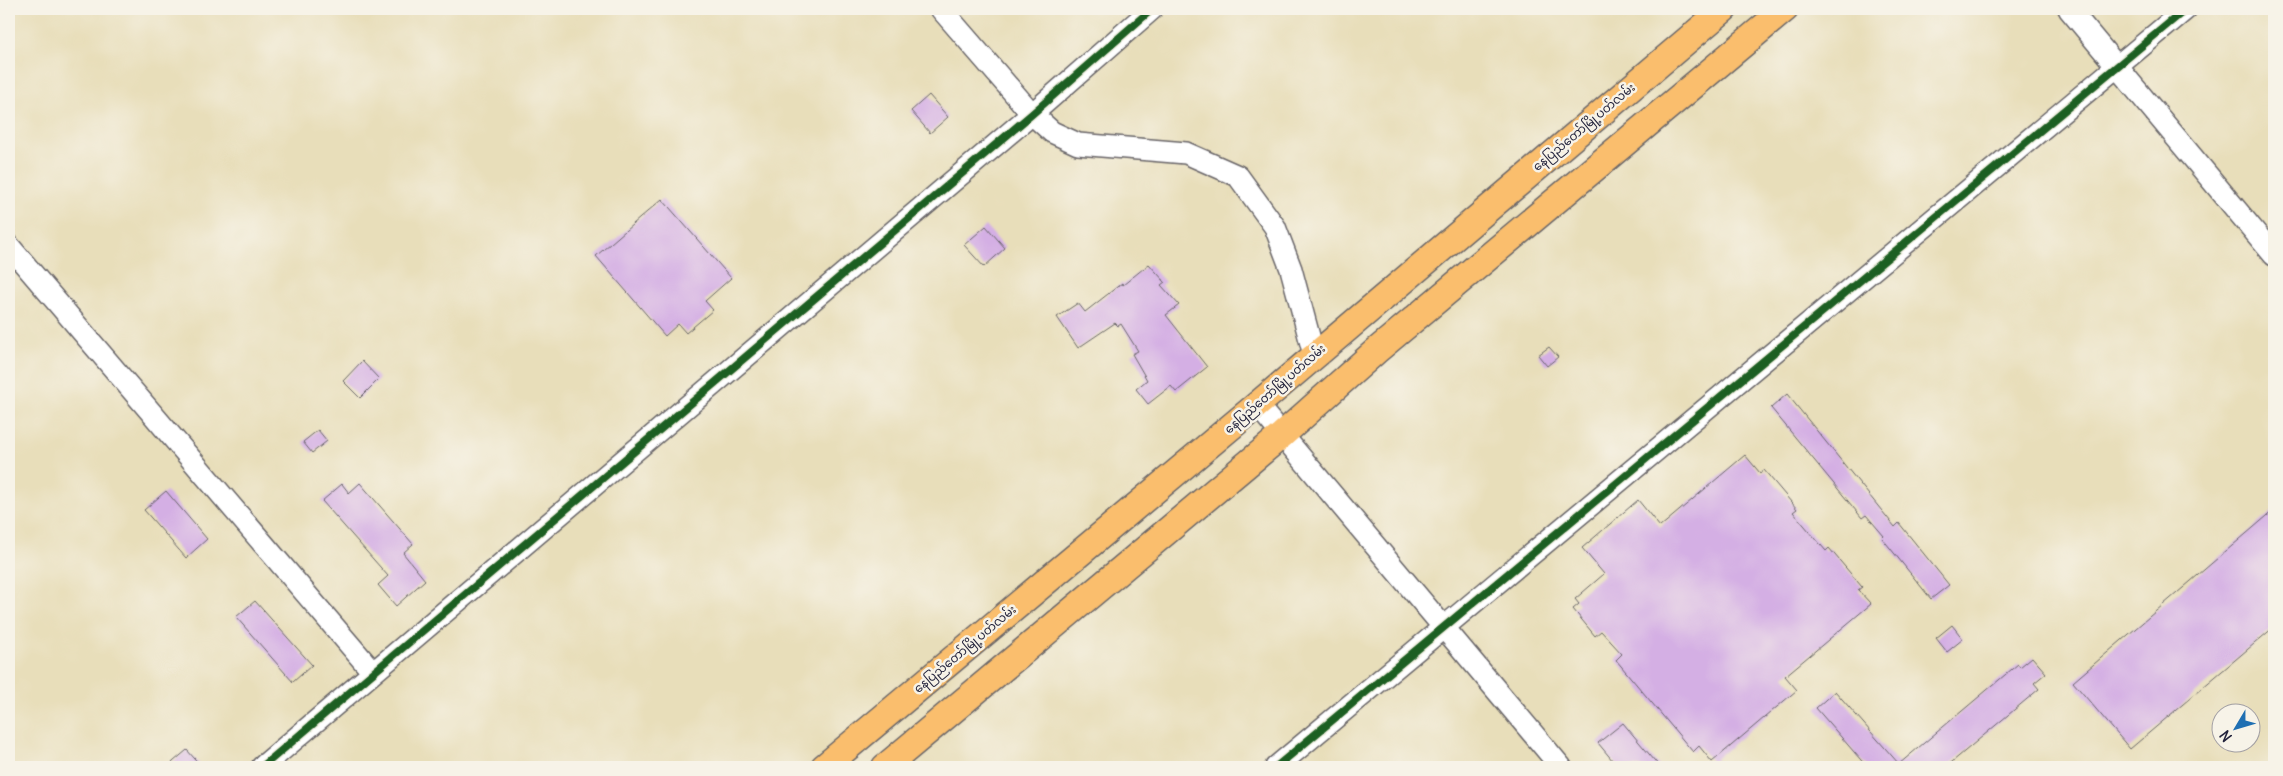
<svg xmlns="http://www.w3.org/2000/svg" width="2283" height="776" font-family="Delius,'Noto Sans Myanmar',sans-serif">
<rect width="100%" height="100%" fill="#f7f3e8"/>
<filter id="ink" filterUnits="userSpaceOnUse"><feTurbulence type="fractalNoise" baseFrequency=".02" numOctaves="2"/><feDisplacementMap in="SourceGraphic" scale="10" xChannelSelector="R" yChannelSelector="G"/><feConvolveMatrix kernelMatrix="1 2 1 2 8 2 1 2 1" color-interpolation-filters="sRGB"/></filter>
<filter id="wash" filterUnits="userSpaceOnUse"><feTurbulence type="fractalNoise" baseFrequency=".0096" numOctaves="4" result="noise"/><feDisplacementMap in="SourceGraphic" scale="20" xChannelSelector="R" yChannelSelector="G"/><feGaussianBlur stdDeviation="1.12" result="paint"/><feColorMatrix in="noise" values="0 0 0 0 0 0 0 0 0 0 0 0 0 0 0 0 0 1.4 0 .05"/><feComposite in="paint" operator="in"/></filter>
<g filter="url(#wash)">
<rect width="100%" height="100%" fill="#e8deba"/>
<g id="blocks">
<path fill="#d4afe4" d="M 929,95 L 948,117 L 930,133 L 911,111 Z
M 662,199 L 731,278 L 705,301 L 713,310 L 686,333 L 678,324 L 665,336 L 596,256 Z
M 986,226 L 1005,248 L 984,267 L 964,245 Z
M 1149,264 L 1165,282 L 1161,285 L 1179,305 L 1166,315 L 1207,367 L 1176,392 L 1171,386 L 1148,404 L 1136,389 L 1147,380 L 1132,354 L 1138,351 L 1121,324 L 1118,326 L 1115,323 L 1078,348 L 1057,317 L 1078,303 L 1085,312 L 1122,283 L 1123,285 Z
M 1549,347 L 1558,357 L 1547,366 L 1538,355 Z
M 362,361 L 379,379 L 360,398 L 343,381 Z
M 1787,394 L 1895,527 L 1899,523 L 1949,585 L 1931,599 L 1882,538 L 1884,536 L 1866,515 L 1862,518 L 1771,408 Z
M 318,430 L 327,441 L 312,453 L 303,442 Z
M 1745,455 L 1760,473 L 1764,470 L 1797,509 L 1793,512 L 1826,551 L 1829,548 L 1862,587 L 1858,590 L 1871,604 L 1785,676 L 1797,690 L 1712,762 L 1699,746 L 1693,752 L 1616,660 L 1622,654 L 1601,631 L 1595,636 L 1573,609 L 1579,604 L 1575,599 L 1604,574 L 1582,548 L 1638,500 L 1660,527 Z
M 360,483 L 413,544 L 403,553 L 425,580 L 396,606 L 378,585 L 388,576 L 322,501 L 342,484 L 349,493 Z
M 166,491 L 207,539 L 186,558 L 144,510 Z
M 2274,510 L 2274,627 L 2130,749 L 2073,682 Z
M 255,601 L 312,665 L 293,682 L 236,617 Z
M 1952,625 L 1963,639 L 1947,652 L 1936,638 Z
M 2032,657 L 2046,673 L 2034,683 L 2039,689 L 1946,767 L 1867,767 L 1816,708 L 1835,691 L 1899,764 L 2018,664 L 2020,667 Z
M 1623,723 L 1660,767 L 1618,767 L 1598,743 Z
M 187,750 L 202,767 L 167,767 Z"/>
</g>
</g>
<g filter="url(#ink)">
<use href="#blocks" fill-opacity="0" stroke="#676467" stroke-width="1"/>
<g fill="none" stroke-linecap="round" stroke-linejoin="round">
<defs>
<path id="minor" d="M 941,9 L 1032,114 L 1052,132 L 1078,144 L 1186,153 L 1238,176 L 1275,227 L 1291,269 L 1314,355
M 2069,9 L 2274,255
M 9,246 L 372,671
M 1257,405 L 1561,767
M 262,767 L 1032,114 L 1152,9
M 1276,767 L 2186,9"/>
<path id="major" d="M 824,767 L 1257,405 L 1724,9
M 885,767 L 1282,435 L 1376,351 L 1785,9"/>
</defs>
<use href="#minor" stroke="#676467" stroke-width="24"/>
<use href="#major" stroke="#676467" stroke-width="29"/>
<use href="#minor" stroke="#fff" stroke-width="21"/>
<use href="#major" stroke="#fabe6d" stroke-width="26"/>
<defs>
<path id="cycleway" d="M 262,767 L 1032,114 L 1152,9
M 1276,767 L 2186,9"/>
</defs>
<use href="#cycleway" stroke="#f7f3e8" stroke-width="11"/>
<use href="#cycleway" stroke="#1b5e20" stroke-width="8"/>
</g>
</g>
<g text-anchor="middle" stroke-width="5" stroke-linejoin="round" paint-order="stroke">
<g font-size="12" fill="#22223b" stroke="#f7f3e8">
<text transform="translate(1584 127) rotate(-40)" y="4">နေပြည်တော်မြို့ပတ်လမ်း</text>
<text transform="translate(1275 389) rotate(-41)" y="4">နေပြည်တော်မြို့ပတ်လမ်း</text>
<text transform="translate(965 649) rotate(-40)" y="4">နေပြည်တော်မြို့ပတ်လမ်း</text>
</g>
</g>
<rect width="2283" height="776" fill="none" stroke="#f7f3e8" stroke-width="30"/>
<g transform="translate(2236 728) rotate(232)"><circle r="24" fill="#f7f3e8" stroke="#a29fa3"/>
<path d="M0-4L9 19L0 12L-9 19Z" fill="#1f6fb2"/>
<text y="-8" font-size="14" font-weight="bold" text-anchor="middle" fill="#22223b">N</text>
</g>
</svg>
